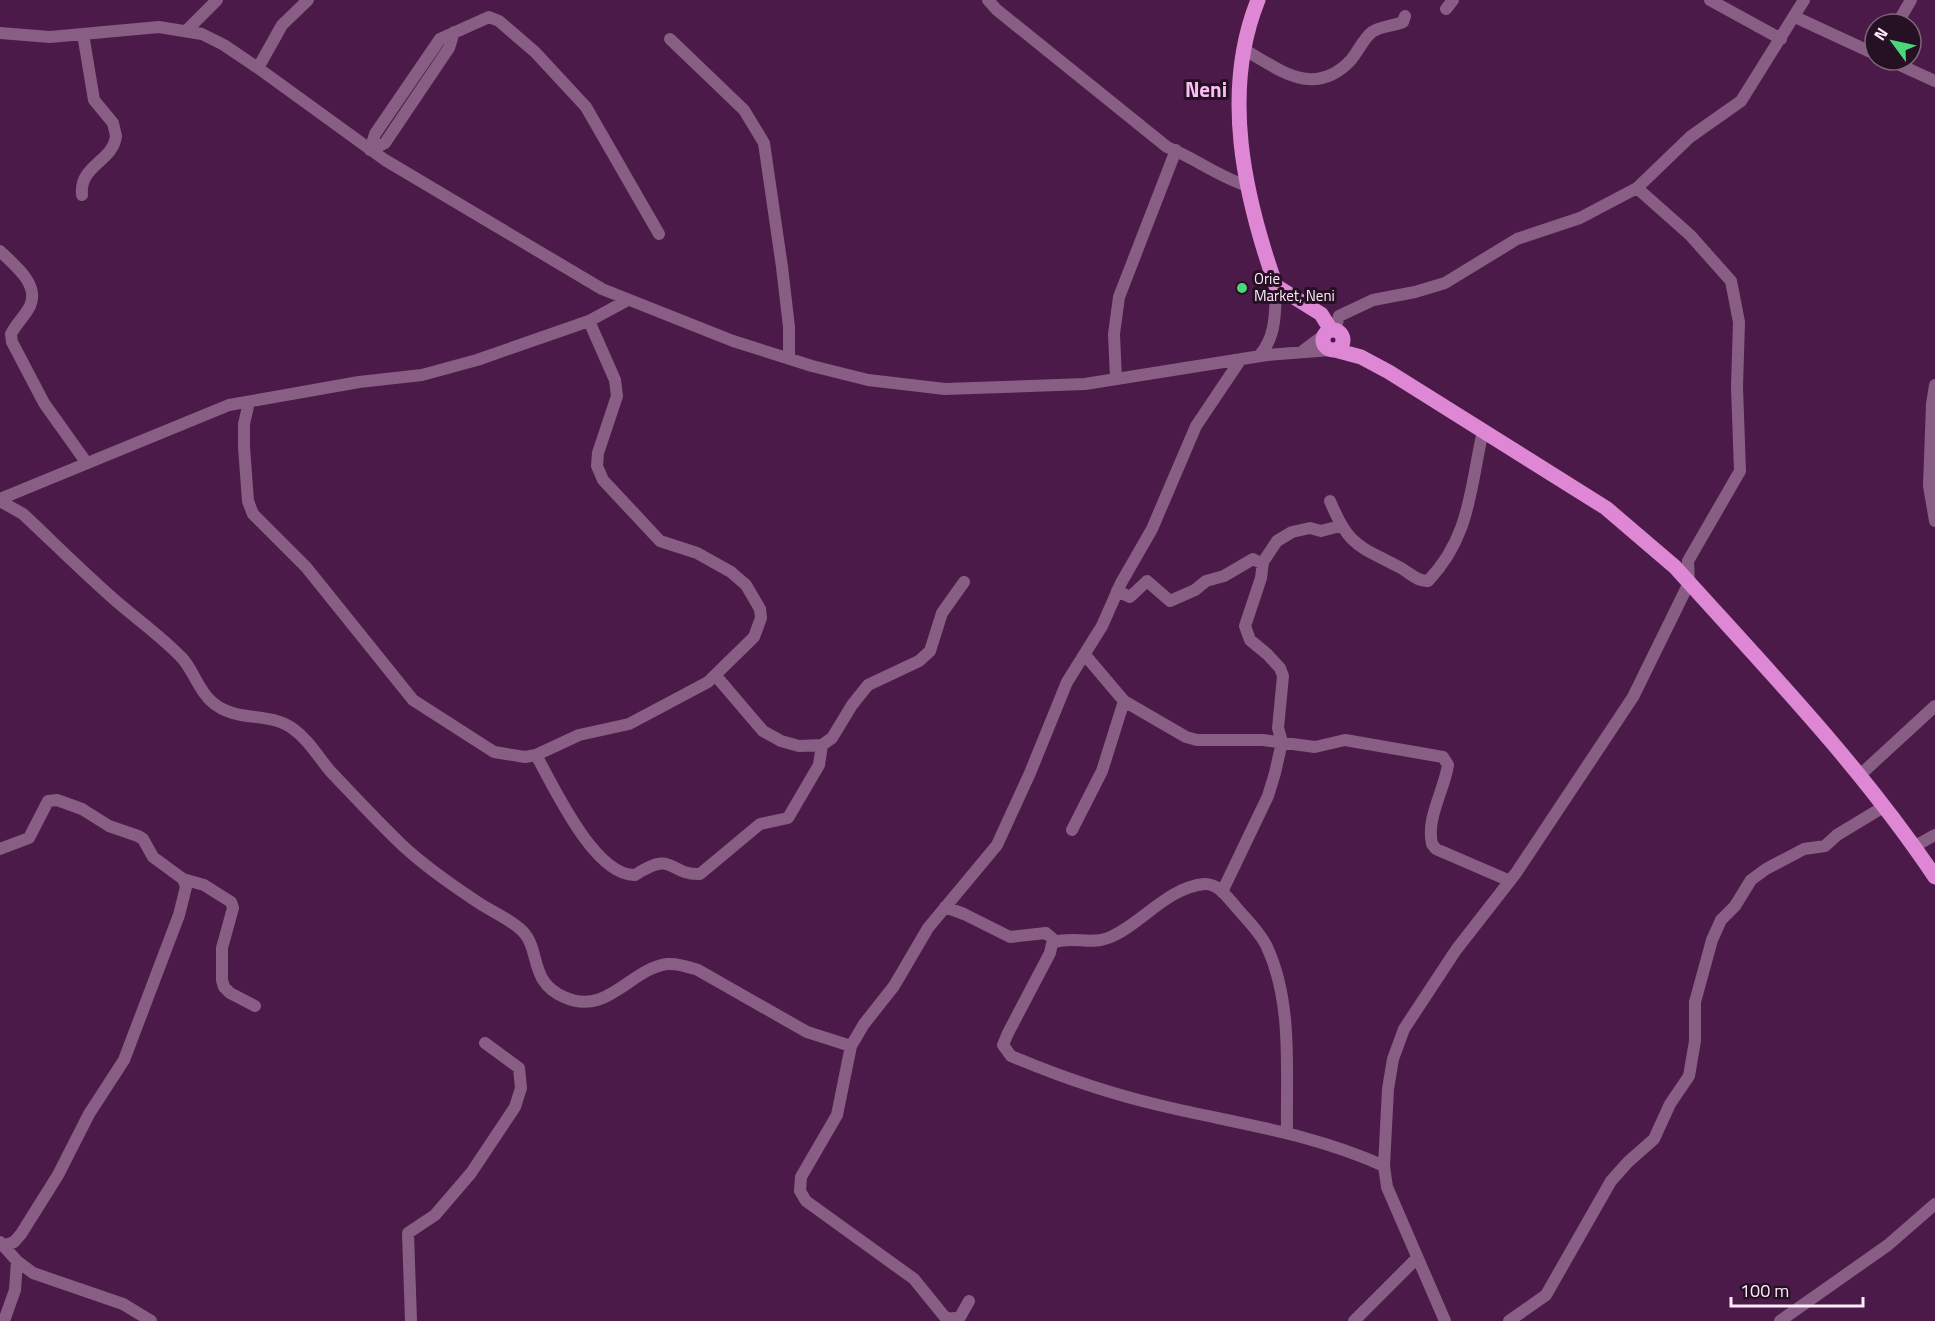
<svg xmlns="http://www.w3.org/2000/svg" width="1935" height="1321" font-family="'Titillium Web',sans-serif">
<rect width="100%" height="100%" fill="#4c1a48"/>
<g fill="none" stroke-linecap="round" stroke-linejoin="round">
<path stroke="#885e84" stroke-width="12" d="M 988,0 L 997,10 L 1167,147 C 1195,158 1220,178 1248,186
M 1710,0 L 1781,39
M 1446,9 L 1453,0
M 1795,17 L 1875,54
M 1897,24 L 1911,0
M 187,30 L 217,0
M 0,33 L 50,37 L 159,27 L 202,34 L 224,45 L 258,68 L 385,160 L 602,289 L 733,341 L 812,366 L 868,380 L 945,389 L 1085,384 L 1267,355 L 1331,350
M 670,39 L 744,110 L 764,143 L 782,267 L 789,327 L 789,359
M 1243,49 C 1279,69 1313,99 1350,61 C 1358,52 1363,39 1372,32 C 1380,26 1394,26 1403,22 L 1405,16
M 1889,60 L 1935,81
M 258,68 L 282,25 L 308,0
M 370,150 L 375,134 L 440,39 L 489,17 L 499,21 L 535,52 L 586,107 L 659,234
M 370,150 L 385,143 L 449,48 L 454,32
M 82,195 C 79,165 113,162 116,136 L 113,123 L 94,100 L 83,34
M 0,251 C 14,265 40,284 30,306 C 25,316 16,324 11,334 L 12,342 L 44,403 L 86,462
M 1335,330 L 1339,316 L 1373,300 L 1415,292 L 1445,283 L 1517,239 L 1580,218 L 1637,188 L 1690,137 L 1741,101 L 1804,0
M 1304,350 L 1324,335
M 1259,356 C 1277,336 1275,311 1276,286
M 1116,379 L 1114,334 L 1119,297 L 1176,150
M 1935,385 L 1932,404 L 1929,486 L 1935,521
M 249,402 L 244,424 L 244,447 L 248,501 L 253,514 L 306,567 L 413,700 L 494,752 L 525,757 L 536,755 L 579,735 L 629,724 L 708,682 L 754,637 L 761,618 L 760,609 L 746,585 L 731,572 L 697,553 L 660,541 L 603,480 L 597,466 L 598,453 L 617,396 L 615,380 L 589,321
M 0,499 L 229,405 L 359,382 L 422,375 L 477,360 L 589,321 L 626,301
M 0,501 L 23,514 C 54,543 84,573 116,601 C 138,620 162,637 182,658 C 194,671 198,690 212,702 C 236,723 267,711 292,728 C 309,740 318,757 331,772 C 354,796 377,821 401,844 C 422,864 449,883 473,899 C 488,910 505,916 519,928 C 543,947 526,980 564,997 C 607,1017 630,969 667,964 C 678,963 689,967 698,970 L 807,1032 L 851,1046
M 1330,501 C 1349,547 1358,545 1399,567 C 1409,572 1417,582 1428,581 C 1471,536 1470,487 1483,431
M 1117,591 L 1130,597 L 1147,581 L 1170,601 L 1195,590 L 1206,581 L 1224,576 L 1253,559 L 1263,564
M 1085,655 L 1124,701 L 1186,737 L 1197,740 L 1263,740 L 1315,747 L 1345,740 L 1443,757 L 1448,765 C 1444,791 1426,818 1432,844 L 1436,849 L 1510,881
M 716,676 L 763,731 L 781,741 L 799,746 L 822,745 L 832,738 L 852,705 L 868,685 L 919,661 L 930,651 L 942,613 L 964,582
M 536,755 C 553,785 594,876 635,875 C 675,849 667,875 700,874 L 760,824 L 788,818 L 819,765 L 822,745
M 1860,775 L 1935,706
M 1072,830 L 1102,771 L 1124,701
M 1915,846 L 1935,835
M 0,849 L 29,838 L 48,801 L 57,800 L 82,809 L 109,826 L 138,836 L 143,839 L 153,857 L 183,879 L 186,887 L 179,915 L 124,1060 L 89,1114 L 58,1175 L 21,1234 L 14,1242 L 3,1246
M 183,879 L 204,885 L 231,902 L 233,908 L 222,948 L 222,980 L 224,987 L 230,993 L 255,1006
M 1222,892 L 1268,796 L 1275,773 L 1282,742 L 1278,728 L 1283,676 L 1280,668 L 1267,654 L 1250,640 L 1245,626 L 1261,578 L 1263,562 L 1277,541 L 1292,532 L 1310,528 L 1321,531 L 1340,526
M 945,907 L 964,914 L 1010,937 L 1046,933 L 1053,939 L 1050,953 L 1008,1033 L 1003,1045 L 1011,1056 C 1063,1078 1113,1095 1167,1107 C 1241,1124 1314,1134 1384,1166
M 1055,942 C 1073,936 1090,945 1108,938 C 1141,925 1166,888 1204,884 C 1218,883 1227,897 1236,907 C 1246,919 1260,932 1267,947 C 1293,1003 1286,1072 1287,1132
M 0,1242 L 17,1261 L 33,1273 L 123,1304 L 151,1321
M 969,1301 L 960,1317 L 950,1319 L 944,1316 L 914,1279 L 806,1201 L 800,1191 L 801,1177 L 837,1115 L 851,1046 L 864,1024 L 894,986 L 928,928 L 997,845 L 1030,773 L 1067,682 L 1102,626 L 1121,583 L 1152,529 L 1196,426 L 1241,359
M 4,1321 L 15,1290 L 17,1261
M 411,1321 L 408,1233 L 435,1215 L 471,1173 L 515,1107 L 521,1088 L 519,1068 L 485,1043
M 1354,1321 L 1416,1259
M 1445,1321 L 1387,1187 L 1384,1166 L 1388,1089 L 1393,1059 L 1404,1029 L 1456,950 L 1516,873 L 1633,697 L 1689,583 L 1688,561 L 1740,471 L 1737,387 L 1739,322 L 1731,281 L 1690,235 L 1637,188
M 1509,1321 L 1546,1295 L 1611,1181 L 1628,1162 L 1654,1139 L 1670,1104 L 1689,1076 L 1695,1041 L 1695,1002 L 1712,940 L 1721,920 L 1735,906 L 1751,880 L 1766,869 L 1804,849 L 1825,846 L 1837,835 L 1885,806
M 1780,1321 L 1888,1245 L 1935,1204"/>
<path stroke="#de87d5" stroke-width="15" d="M 1258,0 C 1221,92 1244,195 1276,286 L 1321,314 L 1331,330
M1323 340a10 10 0 1 1 20 0a10 10 0 1 1-20 0Z
M 1335,350 L 1361,357 L 1389,372 L 1606,508 L 1675,567 C 1765,667 1860,765 1935,877"/>
</g>
<circle fill="#4ad778" stroke="#261024" stroke-width="2" cx="1242" cy="288" r="6"/>
<g text-anchor="middle" stroke-width="6" stroke-linejoin="round" paint-order="stroke">
<g font-size="15" fill="#feeafb" stroke="#261024" text-anchor="start">
<text x="1254" y="284">Orie<tspan x="1254" dy="17">Market, Neni</tspan></text>
</g>
<g font-size="21" font-weight="bold" fill="#fabdf3" stroke="#261024">
<text x="1206" y="97">Neni</text>
</g>
</g>
<g transform="translate(1893 42) rotate(303)"><circle r="28" fill="#261024" stroke="#7c677a" stroke-width="1.5"/>
<path d="M0-4.5L10 22L0 15L-10 22Z" fill="#4ad778"/>
<text y="-9" font-size="16" font-weight="bold" text-anchor="middle" fill="#feeafb">N</text>
</g>
<path d="M1731 1297v9h132v-9" fill="none" stroke="#feeafb" stroke-width="3"/>
<text x="1740" y="1297" font-size="18" fill="#feeafb" stroke="#261024" stroke-width="4.5" paint-order="stroke">100 m</text>
</svg>
